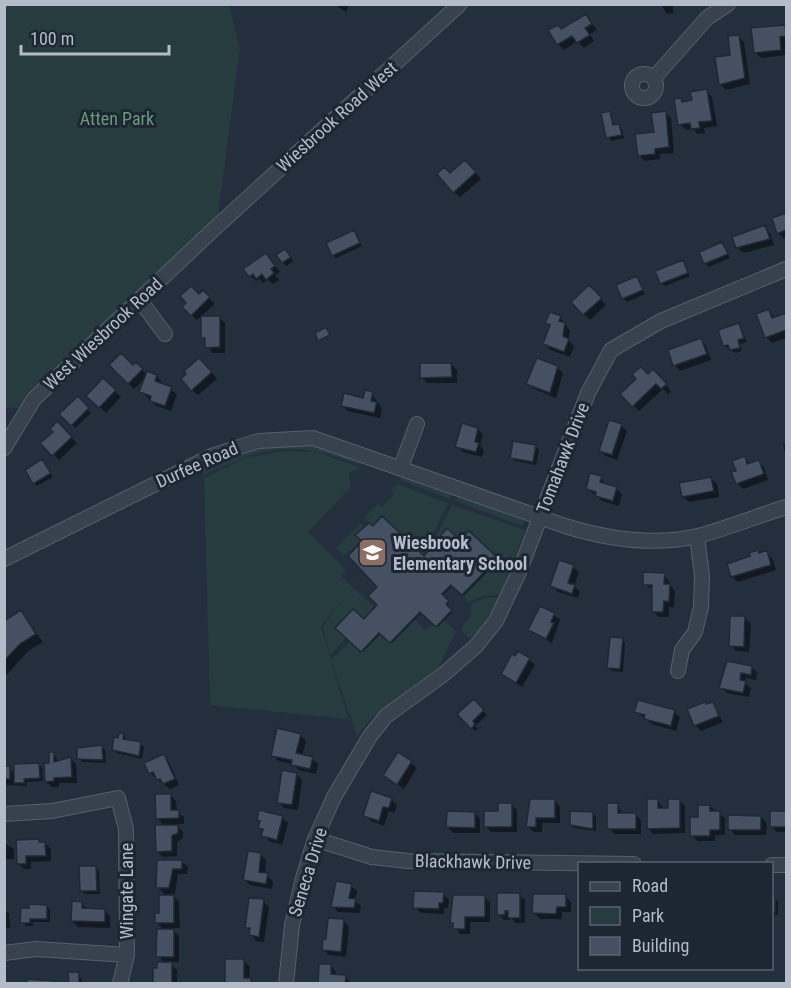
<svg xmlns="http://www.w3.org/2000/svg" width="791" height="988" font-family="'Roboto Condensed',sans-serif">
<rect width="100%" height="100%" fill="#242f3e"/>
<path fill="#263c3f" d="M 5,5 L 229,5 L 240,48 L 218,215 L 56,370 L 20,408 L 5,407 Z
M 313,443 L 358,457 L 360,465 C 292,440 268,445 204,475 L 203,466 L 253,448 Z
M 284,451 L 317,452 L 361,468 L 349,473 L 351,487 L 308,532 L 346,570 L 341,576 L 375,608 L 364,619 L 353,609 L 346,638 L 330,655 L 323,626 L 343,600 L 321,626 L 348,719 L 210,705 L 204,478 L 245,458 Z
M 402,473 L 452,492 L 450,499 L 400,480 Z
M 397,484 L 448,503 L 423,555 L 383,516 L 373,526 L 364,518 L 378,504 L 382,507 L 394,494 L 391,490 Z
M 459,494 L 522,517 L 525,519 L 522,526 L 456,501 Z
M 452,505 L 525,530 L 500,595 L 483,596 L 468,602 L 462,595 L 498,559 L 470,532 L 459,539 L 447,529 L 430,549 Z
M 360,523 L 363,526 L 356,535 L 362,541 L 344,556 L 336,548 Z
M 499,597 C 492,611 482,632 469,638 L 461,630 L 466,620 L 469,620 L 472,603 L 485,598 Z
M 413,618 L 425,630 L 443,619 L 456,631 L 438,668 L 372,718 L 357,736 L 331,660 L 350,642 L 361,652 L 379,633 L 390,643 Z"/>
<path fill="#0007" d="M 333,4 L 349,4 L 346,12 Z
M 661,4 L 672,4 L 674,13 L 667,14 Z
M 586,16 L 597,30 L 590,34 L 594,41 L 584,48 L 577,41 L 564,50 L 558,44 L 562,30 Z
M 784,26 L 786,29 L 786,55 L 761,58 L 755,52 Z
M 738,36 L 744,42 L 750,84 L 726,90 L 720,84 Z
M 706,91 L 712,97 L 717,126 L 704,128 L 705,133 L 698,134 L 693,129 L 686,130 L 680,124 L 680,99 L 684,103 L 694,102 Z
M 609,112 L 615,126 L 622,129 L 624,138 L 611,141 L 608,137 Z
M 665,112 L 671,118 L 674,153 L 660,154 L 660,159 L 645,161 L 640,156 L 655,133 Z
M 471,168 L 481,179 L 460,197 L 454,192 L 450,175 Z
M 786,215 L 786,238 L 784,239 L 778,233 L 773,219 Z
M 764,227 L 770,233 L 774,245 L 744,253 L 738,248 Z
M 353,232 L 362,246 L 336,258 L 333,255 Z
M 722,243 L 730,258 L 709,267 L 705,263 Z
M 288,254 L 293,261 L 286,266 L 283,262 Z
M 271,260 L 280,272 L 275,275 L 279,280 L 273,284 L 268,280 L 263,283 L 259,279 L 256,281 L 250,276 Z
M 682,262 L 690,276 L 665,286 L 661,283 Z
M 636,278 L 645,294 L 627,302 L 623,298 Z
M 589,287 L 606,305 L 590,320 L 573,302 Z
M 203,292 L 215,304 L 197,320 L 184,307 Z
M 769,311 L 775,318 L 786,314 L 786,338 L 772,343 L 766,337 Z
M 560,317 L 570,331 L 568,340 L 574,346 L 570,357 L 550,350 L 545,344 L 551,326 L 547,322 Z
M 219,318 L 225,323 L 225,353 L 212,353 L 203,337 Z
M 739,325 L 747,342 L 740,344 L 742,351 L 735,353 L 725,346 Z
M 701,340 L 706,346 L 711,360 L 680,371 L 675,365 Z
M 136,364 L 147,375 L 157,376 L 162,382 L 161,384 L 177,394 L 171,411 L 157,406 L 141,392 L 146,378 L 134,389 L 111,365 L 133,367 Z
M 451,364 L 457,370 L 457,383 L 427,383 L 422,377 Z
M 205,365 L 217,379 L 198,395 L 192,390 Z
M 557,367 L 563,373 L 556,398 L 534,389 L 528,384 Z
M 653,371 L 671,391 L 668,394 L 663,389 L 639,411 L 622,394 Z
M 103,380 L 121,397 L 106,413 L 88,396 Z
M 372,394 L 382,409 L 380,418 L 348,411 L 342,406 L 364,400 Z
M 78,399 L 91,413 L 75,428 L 62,414 Z
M 57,423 L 77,443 L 59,460 L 43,443 L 55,432 Z
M 621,425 L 627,431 L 617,460 L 606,456 L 600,451 Z
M 478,429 L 483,435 L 480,446 L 484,450 L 482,457 L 463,452 L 457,446 Z
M 783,444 L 786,444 L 786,458 L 786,457 Z
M 535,446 L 539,450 L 536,465 L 515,461 L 511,457 Z
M 744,458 L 751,464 L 758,462 L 764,467 L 768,480 L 743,489 L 737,483 L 737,472 Z
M 42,461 L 53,477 L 37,486 L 34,483 Z
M 601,477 L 606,486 L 616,488 L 622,494 L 619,506 L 602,501 L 587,488 Z
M 711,478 L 717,484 L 719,497 L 689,502 L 683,497 Z
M 469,533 L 498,561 L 464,596 L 453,585 L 444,594 L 442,597 L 449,603 L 446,606 L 452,612 L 438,627 L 422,612 L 392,643 L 381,633 L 363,652 L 337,628 L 364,621 L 424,558 Z
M 766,552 L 772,558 L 776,570 L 738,582 L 732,577 Z
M 573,567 L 579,572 L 574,586 L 580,592 L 578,598 L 558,592 L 552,586 Z
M 664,574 L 675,592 L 674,607 L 669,607 L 669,617 L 659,617 L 653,611 L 654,590 L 644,584 Z
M 21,612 L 43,642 L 28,651 L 4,678 L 4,632 Z
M 554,615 L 560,620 L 552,643 L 530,630 Z
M 745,618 L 751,624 L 749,652 L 736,651 L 730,645 Z
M 622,640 L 625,643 L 623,672 L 612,671 L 609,667 Z
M 529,659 L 535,665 L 522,687 L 502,674 Z
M 728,663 L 752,667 L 757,673 L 756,680 L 746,678 L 745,683 L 751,688 L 749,697 L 727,693 L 721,687 Z
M 474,701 L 487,715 L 475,726 L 478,729 L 475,731 L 459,714 Z
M 712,703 L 723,722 L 701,731 L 695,725 L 707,706 Z
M 636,711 L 674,712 L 680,717 L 676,731 L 652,724 Z
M 124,735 L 127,741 L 141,744 L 144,747 L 142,759 L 117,753 L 113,750 Z
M 300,735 L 306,741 L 302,756 L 312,759 L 318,764 L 316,774 L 299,770 L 293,764 L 278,761 L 273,755 Z
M 102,747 L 105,750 L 106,763 L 82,762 L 79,758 Z
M 53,753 L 59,762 L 71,759 L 76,764 L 77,783 L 59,783 L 59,787 L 52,787 L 46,781 Z
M 398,754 L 417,768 L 404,789 L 385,775 Z
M 163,756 L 169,762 L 179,785 L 170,789 L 150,773 Z
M 39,764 L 42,768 L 43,781 L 27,782 L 27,786 L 4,785 L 4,766 L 15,773 Z
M 296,774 L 302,780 L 298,810 L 284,808 L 279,802 Z
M 171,795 L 176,801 L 177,812 L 184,817 L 184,824 L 175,824 L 183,832 L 183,838 L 177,842 L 177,856 L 163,857 L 157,851 L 166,827 L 157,818 Z
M 391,799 L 397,805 L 394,813 L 389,811 L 384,826 L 371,821 L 365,815 Z
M 679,800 L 685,806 L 685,833 L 654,834 L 648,829 L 658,801 L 664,809 L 669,809 Z
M 555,801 L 560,807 L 560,823 L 542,823 L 542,832 L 534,832 L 528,827 L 528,816 Z
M 511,804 L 517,810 L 517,832 L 491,832 L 485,826 Z
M 617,805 L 623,814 L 635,814 L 641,820 L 641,834 L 614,834 L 609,828 Z
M 710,806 L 725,818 L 725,835 L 715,835 L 715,841 L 697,841 L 692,835 L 699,819 Z
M 475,813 L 480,819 L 480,833 L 453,833 L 448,827 Z
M 593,813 L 596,817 L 596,831 L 575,828 L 571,824 Z
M 771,813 L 786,813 L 786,832 L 777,832 L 771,826 Z
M 761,817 L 767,823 L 766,835 L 735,835 L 730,829 Z
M 282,818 L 288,823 L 282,845 L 269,841 L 260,828 L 261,822 Z
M 18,841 L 45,843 L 51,849 L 51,861 L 31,862 L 31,869 L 24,869 L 18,863 Z
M 4,843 L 14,849 L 14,859 L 4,859 Z
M 260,854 L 266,860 L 265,874 L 273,881 L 272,889 L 250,885 L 244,880 Z
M 158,861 L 182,862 L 188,867 L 187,874 L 178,874 L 175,894 L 171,893 L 179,902 L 180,928 L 171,928 L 179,936 L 179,962 L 169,962 L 177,970 L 177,984 L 155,984 L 166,964 L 158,956 L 165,931 L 157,923 L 166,896 L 158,887 Z
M 96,868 L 99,871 L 100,894 L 85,894 L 81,891 Z
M 351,886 L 357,891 L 355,901 L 361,906 L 359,913 L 338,912 L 333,907 Z
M 443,894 L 449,900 L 448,908 L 444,908 L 444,914 L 421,913 L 415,907 Z
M 519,894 L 525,900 L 525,923 L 516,923 L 510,917 L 510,920 L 504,920 L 498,914 Z
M 565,896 L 571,902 L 571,912 L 562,912 L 562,919 L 540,919 L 534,913 Z
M 485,897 L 490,902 L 490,922 L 470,922 L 470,934 L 460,934 L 452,922 Z
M 772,898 L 778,901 L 778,915 L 772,915 Z
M 263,901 L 269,907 L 264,942 L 256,941 L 247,927 Z
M 82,903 L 87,909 L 105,911 L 110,916 L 110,928 L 78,927 L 72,921 Z
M 47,906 L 50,910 L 50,922 L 33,922 L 33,926 L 26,926 L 22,922 Z
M 4,910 L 9,913 L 10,928 L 4,928 Z
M 344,921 L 349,927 L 346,957 L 329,955 L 323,949 Z
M 244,961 L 250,967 L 249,980 L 254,984 L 227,984 Z
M 331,966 L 336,972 L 336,976 L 345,976 L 351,984 L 319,984 Z
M 78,973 L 84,984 L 70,984 Z"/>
<path fill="#455162" stroke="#1f2835" stroke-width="1.5" d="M 586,14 L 592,24 L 585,28 L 590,35 L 577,43 L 572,36 L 557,45 L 548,30 L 558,25 L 561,29 Z
M 785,25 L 786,36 L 780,37 L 781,50 L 754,53 L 751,28 Z
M 739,35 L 745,78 L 719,85 L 715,57 L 730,55 L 728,36 Z
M 707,89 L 712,121 L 699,122 L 700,128 L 691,129 L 690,123 L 678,125 L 674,99 L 681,98 L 682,102 L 692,100 L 690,92 Z
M 610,111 L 613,125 L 619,124 L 622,135 L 606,138 L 601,113 Z
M 666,111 L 669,147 L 655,149 L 655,154 L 638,156 L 635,134 L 654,132 L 651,113 Z
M 465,160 L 476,172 L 453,193 L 437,174 L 444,167 L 450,173 Z
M 786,213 L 786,230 L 777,234 L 772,218 Z
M 765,225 L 770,239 L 736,248 L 732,237 Z
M 354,230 L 360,243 L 332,256 L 326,243 Z
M 722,242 L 728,254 L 704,264 L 699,252 Z
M 285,249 L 291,257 L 282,263 L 276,255 Z
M 266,253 L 275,266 L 271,269 L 274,273 L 266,280 L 262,274 L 256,279 L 253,274 L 249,277 L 243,269 Z
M 683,260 L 688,273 L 660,284 L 655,271 Z
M 637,276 L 643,290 L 622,299 L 616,285 Z
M 589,285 L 602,298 L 583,315 L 571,302 Z
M 191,286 L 199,294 L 203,290 L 210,297 L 191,316 L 182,307 L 186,303 L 180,296 Z
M 769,309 L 772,318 L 786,313 L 786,330 L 765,338 L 756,314 Z
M 550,312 L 561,316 L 559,321 L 565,323 L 563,336 L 569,339 L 564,352 L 543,344 L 550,325 L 545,323 Z
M 201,316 L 220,316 L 220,347 L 205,348 L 205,338 L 201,338 Z
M 739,323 L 744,338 L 738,340 L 740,348 L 730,350 L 728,345 L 723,346 L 718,330 Z
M 326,327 L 330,335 L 318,341 L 315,333 Z
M 701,338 L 707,354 L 673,366 L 668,350 Z
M 121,353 L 133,365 L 136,362 L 143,369 L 128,384 L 109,365 Z
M 199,358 L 212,372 L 191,391 L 181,379 L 186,374 L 184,371 Z
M 537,358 L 558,366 L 550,393 L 526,384 Z
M 420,363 L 451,363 L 452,377 L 420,378 Z
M 641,367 L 648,374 L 653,369 L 667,384 L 661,389 L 656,384 L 632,407 L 620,394 L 636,379 L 632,374 Z
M 147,371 L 157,375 L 155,381 L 172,387 L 165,406 L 150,401 L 151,396 L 139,392 Z
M 103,378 L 116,390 L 99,408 L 86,396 Z
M 365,390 L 373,392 L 371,401 L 377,402 L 374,413 L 341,406 L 344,393 L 363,398 Z
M 78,396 L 89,408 L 71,426 L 59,414 Z
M 609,420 L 622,424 L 612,455 L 599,451 Z
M 57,421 L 72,437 L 52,456 L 40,443 L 53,432 L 50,429 Z
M 462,423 L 478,428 L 475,442 L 479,443 L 476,452 L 455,447 Z
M 513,441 L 536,445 L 533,462 L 510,458 Z
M 745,456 L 747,464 L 759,460 L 764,474 L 736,484 L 731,472 L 736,471 L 732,461 Z
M 42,459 L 51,473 L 33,484 L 25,470 Z
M 590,473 L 602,476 L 600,482 L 617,487 L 613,501 L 595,496 L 596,492 L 586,489 Z
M 711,477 L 714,491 L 682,497 L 679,483 Z
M 382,516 L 424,556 L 447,528 L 459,539 L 469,531 L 498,558 L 462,595 L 451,585 L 442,594 L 449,601 L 446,604 L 452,610 L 436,627 L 420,612 L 390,643 L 379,633 L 361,652 L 335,628 L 353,609 L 364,619 L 377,605 L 368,596 L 377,587 L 348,556 L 362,541 L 355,535 L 369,523 L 373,526 Z
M 758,550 L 759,553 L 767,550 L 771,565 L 731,577 L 727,564 L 750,556 L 749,553 Z
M 559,560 L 574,565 L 568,583 L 575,585 L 572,594 L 550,586 Z
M 643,572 L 665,573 L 664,584 L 670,584 L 669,602 L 664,601 L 663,612 L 652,612 L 652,585 L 643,585 Z
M 540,606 L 555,613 L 551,622 L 554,623 L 546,639 L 528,630 Z
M 21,610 L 36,634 L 20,644 L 4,661 L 4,621 Z
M 730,616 L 745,616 L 744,647 L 729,646 Z
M 610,637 L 623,638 L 620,669 L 607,668 Z
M 518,651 L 530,658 L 516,683 L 501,674 L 512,654 L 515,656 Z
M 727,661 L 752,666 L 751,675 L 741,673 L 740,680 L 746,681 L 743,693 L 719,688 Z
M 474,699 L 484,710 L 473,721 L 475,724 L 471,729 L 457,714 Z
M 638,700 L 675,710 L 671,726 L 644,719 L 645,715 L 634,712 Z
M 705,702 L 706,704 L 713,702 L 719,716 L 694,726 L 687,709 Z
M 277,728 L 301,734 L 296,753 L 313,757 L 310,769 L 291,765 L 292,760 L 271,756 Z
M 119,733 L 124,734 L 123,739 L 141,742 L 139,756 L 112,750 L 114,737 L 118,738 Z
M 102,745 L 103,760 L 77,759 L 77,748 Z
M 49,752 L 54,752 L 54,762 L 71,757 L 72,777 L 54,778 L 54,781 L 45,782 L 44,763 L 49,763 Z
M 398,752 L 412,761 L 397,785 L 383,775 Z
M 164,754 L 175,779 L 163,784 L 160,779 L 157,780 L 153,772 L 149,774 L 144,763 Z
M 39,763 L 40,778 L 24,779 L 25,783 L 14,783 L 14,764 Z
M 4,766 L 10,766 L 10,779 L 4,779 Z
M 282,770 L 297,773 L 292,805 L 277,803 Z
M 371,791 L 392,798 L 389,808 L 383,807 L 379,821 L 363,816 Z
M 155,794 L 171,794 L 171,810 L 179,810 L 179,818 L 156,819 Z
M 530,799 L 555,799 L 555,818 L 536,818 L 536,827 L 526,827 Z
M 647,799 L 658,799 L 658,808 L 668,808 L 668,799 L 680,799 L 680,828 L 647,829 Z
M 498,803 L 512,803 L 512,827 L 484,827 L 484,811 L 498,811 Z
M 607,803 L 618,803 L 618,813 L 636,813 L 636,829 L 607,829 Z
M 698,805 L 710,805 L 710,811 L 720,811 L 720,830 L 710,830 L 710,836 L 690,836 L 690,817 L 698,817 Z
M 259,810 L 283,816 L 277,840 L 261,836 L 263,829 L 258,828 L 260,821 L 257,820 Z
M 447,811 L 475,812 L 475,828 L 446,827 Z
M 570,811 L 593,812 L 593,829 L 570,825 Z
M 770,811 L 786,811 L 786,827 L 770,827 Z
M 728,815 L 761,816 L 761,830 L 728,830 Z
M 155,825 L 178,825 L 178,833 L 172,836 L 172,851 L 156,852 Z
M 39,839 L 39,842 L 45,842 L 46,856 L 26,856 L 26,864 L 17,864 L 16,840 Z
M 248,851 L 261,853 L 259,872 L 268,873 L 266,884 L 243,880 Z
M 157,860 L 182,860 L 182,869 L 173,869 L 169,888 L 156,888 Z
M 79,866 L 96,866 L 97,891 L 80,891 Z
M 336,881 L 352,884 L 349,898 L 356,899 L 354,908 L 331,907 Z
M 414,891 L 444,892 L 443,903 L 439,903 L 439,909 L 413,908 Z
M 497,893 L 520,893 L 520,918 L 508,918 L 508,911 L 505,911 L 505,915 L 497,915 Z
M 533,894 L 566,894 L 566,907 L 557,907 L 556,914 L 532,913 Z
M 159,895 L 174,895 L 174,923 L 155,923 L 155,913 L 159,913 Z
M 453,895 L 485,895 L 485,917 L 465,917 L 465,929 L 453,929 L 453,923 L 450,923 Z
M 772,896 L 775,896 L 775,913 L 772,912 Z
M 249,898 L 264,899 L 259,937 L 249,935 L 250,928 L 245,928 Z
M 72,901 L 82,902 L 82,908 L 105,909 L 105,922 L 71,921 Z
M 29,904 L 47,905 L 47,919 L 30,919 L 30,923 L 20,923 L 21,908 L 29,908 Z
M 328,918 L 344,919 L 341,952 L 322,950 L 323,939 L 326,939 Z
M 157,929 L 174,929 L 174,957 L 156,957 Z
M 225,959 L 244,959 L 244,978 L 251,978 L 251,984 L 225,983 Z
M 157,962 L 172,962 L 172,984 L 153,984 L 153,968 L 157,968 Z
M 319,964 L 331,964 L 331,974 L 346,975 L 345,984 L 318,984 Z
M 68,972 L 79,972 L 79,983 L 83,984 L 69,984 Z
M 27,979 L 55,981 L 55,984 L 27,984 Z"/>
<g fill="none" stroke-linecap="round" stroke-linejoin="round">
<defs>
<path id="minor" d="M632 86a12 12 0 1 1 24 0a12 12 0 1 1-24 0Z
M 654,78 L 707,18 L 728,4
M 139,299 L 165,334
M 4,448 L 34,399 L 214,229 L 460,4
M 401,467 L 417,424
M 4,559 L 214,455 L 258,441 L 313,438 L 565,526 C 607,539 654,546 698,536 C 728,528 757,516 786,507
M 678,671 L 682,650 L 695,632 L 701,607 L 702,576 L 697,536
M 4,814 L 52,811 L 118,798 L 126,829 L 127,955 L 120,984
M 315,839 L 372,857 L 408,861 L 634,864
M 772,865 L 786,865
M 4,953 L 36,949 L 127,955
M 286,984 L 292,925 L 303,878 L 315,839 L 334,797 L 370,736 L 386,716 L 444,674 L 476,646 L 496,621 L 519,572 L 588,393 L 611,350 L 661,321 L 786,269"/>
</defs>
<use href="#minor" stroke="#565f6c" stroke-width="16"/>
<use href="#minor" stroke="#38414e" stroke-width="14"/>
</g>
<defs>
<symbol id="school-square" viewBox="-11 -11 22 22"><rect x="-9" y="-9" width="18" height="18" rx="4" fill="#8d6e63" stroke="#1d2633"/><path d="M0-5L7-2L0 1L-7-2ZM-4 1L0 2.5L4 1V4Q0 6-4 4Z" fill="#fff"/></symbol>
</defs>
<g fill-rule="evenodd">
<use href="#school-square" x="356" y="536" width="33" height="33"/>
</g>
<g text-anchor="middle" stroke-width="6" stroke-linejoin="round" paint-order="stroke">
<g font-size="18" fill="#b4bcc9" stroke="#1d2633">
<text transform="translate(337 117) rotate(-42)" y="6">Wiesbrook Road West</text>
<text transform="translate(103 334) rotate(-43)" y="6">West Wiesbrook Road</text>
<text transform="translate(563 458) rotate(-69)" y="6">Tomahawk Drive</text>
<text transform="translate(197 465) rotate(-24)" y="6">Durfee Road</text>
<text transform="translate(473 862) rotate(1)" y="6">Blackhawk Drive</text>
<text transform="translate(308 872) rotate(-73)" y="6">Seneca Drive</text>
<text transform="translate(127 891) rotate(-90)" y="6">Wingate Lane</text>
</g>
<g font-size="18" fill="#6b9a76" stroke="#1d2633">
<text x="117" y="125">Atten Park</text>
</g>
<g font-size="18" font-weight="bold" fill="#b4bcc9" stroke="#1d2633" text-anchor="start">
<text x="393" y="549">Wiesbrook<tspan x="393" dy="21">Elementary School</tspan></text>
</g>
</g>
<rect width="791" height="988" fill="none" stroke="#b4bcc9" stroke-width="12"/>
<rect x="578" y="862" width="195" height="108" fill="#1d2633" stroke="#59626f" stroke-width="1.5"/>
<rect x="590" y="882" width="30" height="9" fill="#38414e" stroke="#59626f" stroke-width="1.5"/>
<text x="632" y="892" font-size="18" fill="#b4bcc9">Road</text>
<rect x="590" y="907" width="30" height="18" fill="#263c3f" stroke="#59626f" stroke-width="1.5"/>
<text x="632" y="922" font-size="18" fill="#b4bcc9">Park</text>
<rect x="590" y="937" width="30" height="18" fill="#455162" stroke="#59626f" stroke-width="1.5"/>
<text x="632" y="952" font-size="18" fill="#b4bcc9">Building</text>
<path d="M21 45v9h148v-9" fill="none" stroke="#b4bcc9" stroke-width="3"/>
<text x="30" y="45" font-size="18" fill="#b4bcc9" stroke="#1d2633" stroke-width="4.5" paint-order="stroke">100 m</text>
</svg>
